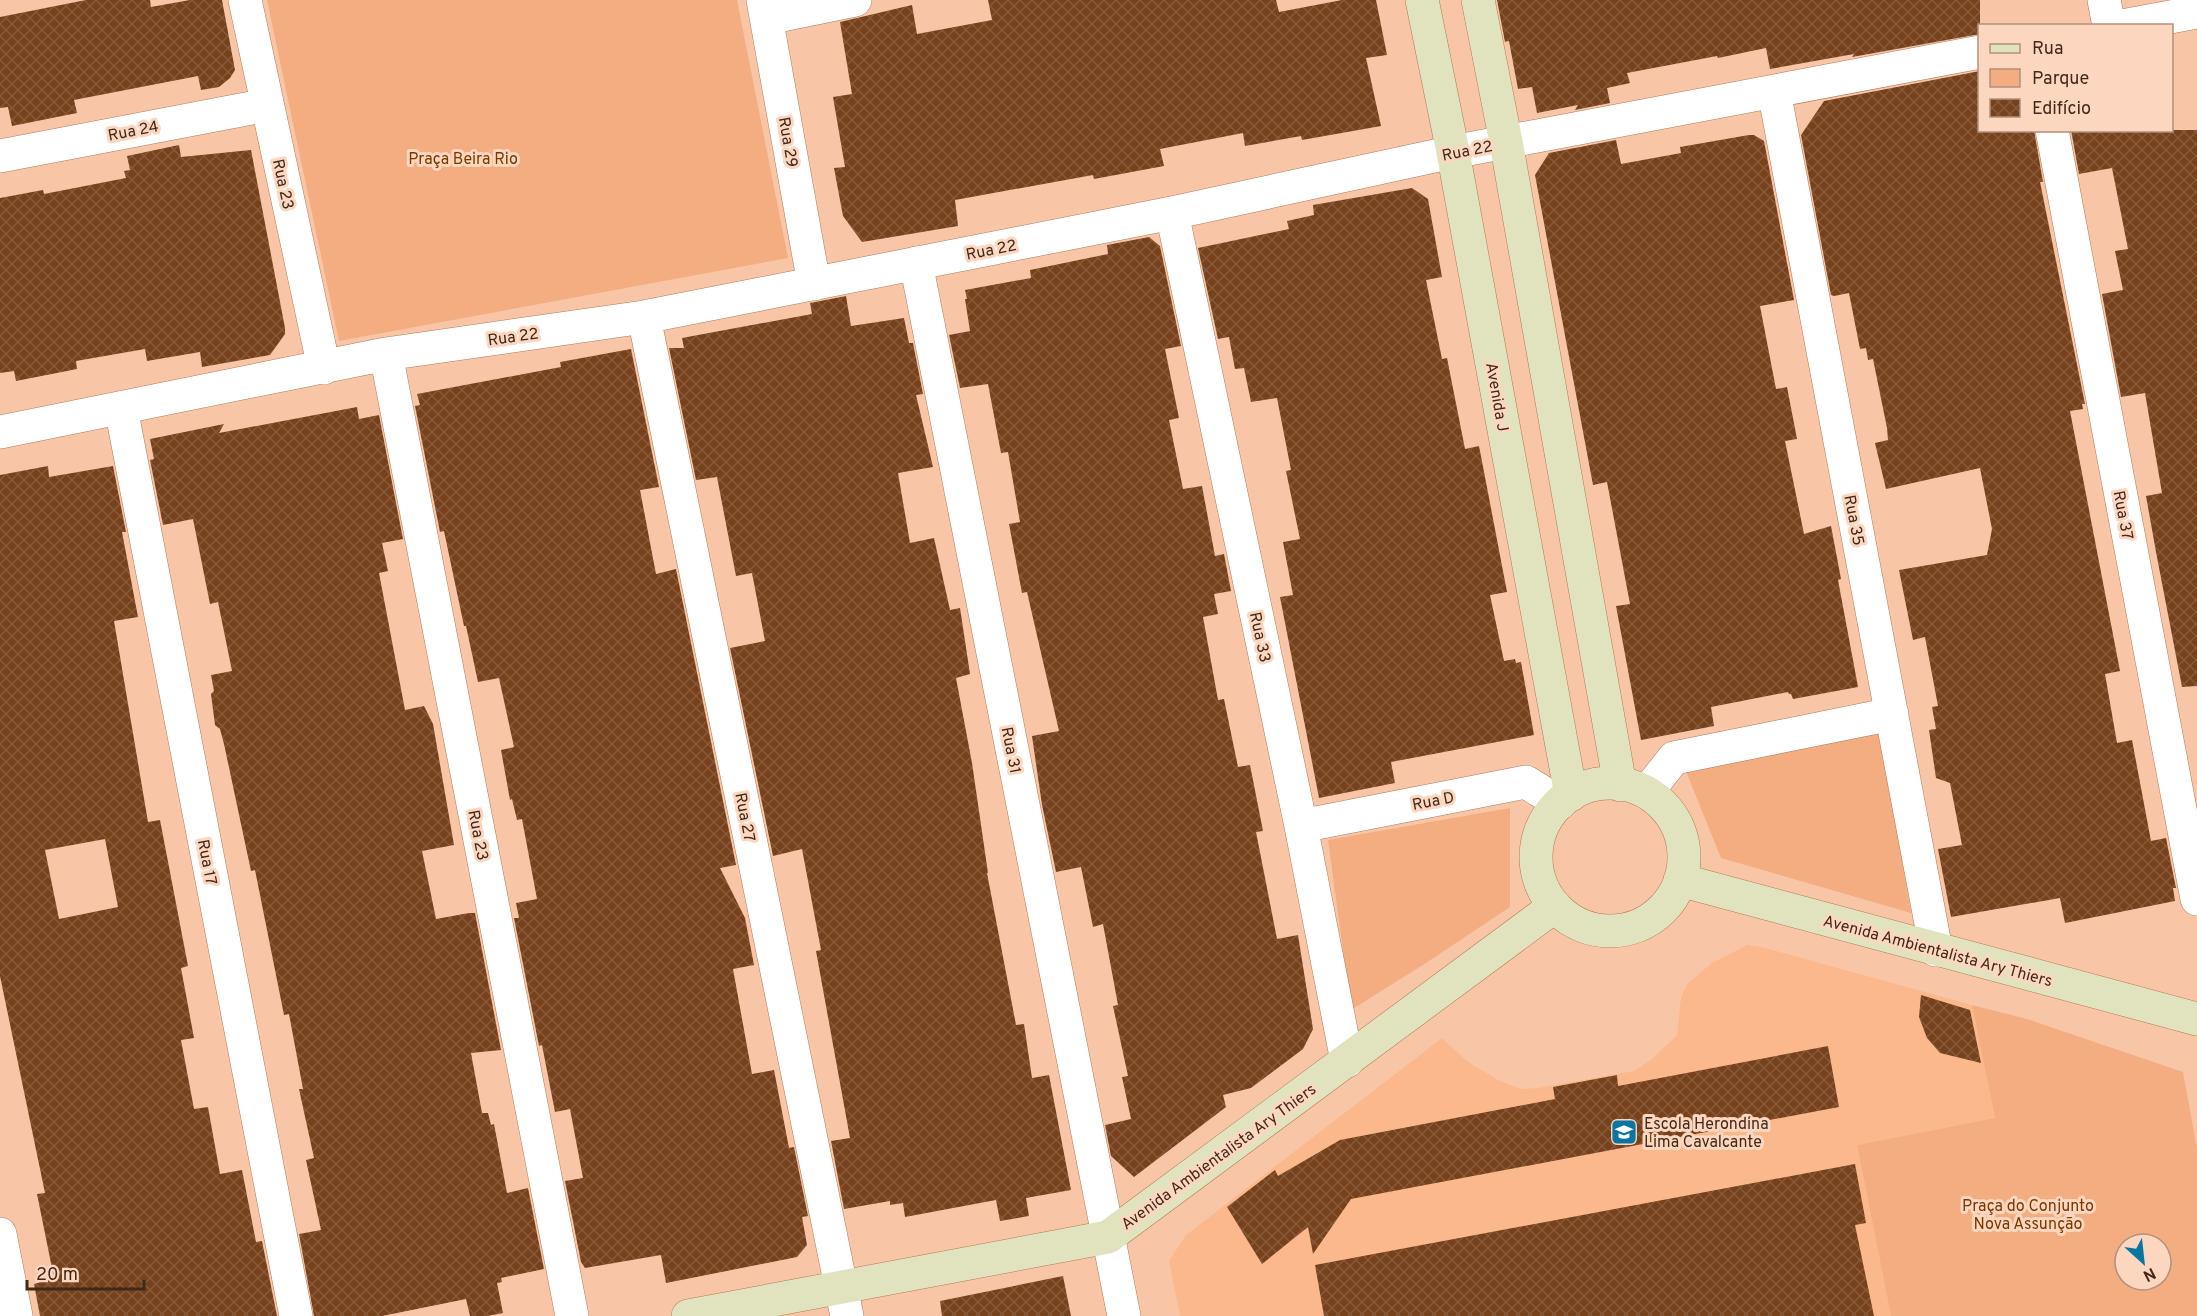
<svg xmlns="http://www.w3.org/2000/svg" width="2197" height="1316" font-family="Overpass,sans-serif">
<defs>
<pattern id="building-cross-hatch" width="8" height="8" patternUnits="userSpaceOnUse" patternTransform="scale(1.5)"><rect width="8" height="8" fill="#76411b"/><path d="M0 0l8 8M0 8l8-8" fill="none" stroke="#865a3b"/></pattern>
</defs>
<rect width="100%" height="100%" fill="#f8c6a7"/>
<path fill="#fcb88d" d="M 1747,945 L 1762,947 L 1972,1005 L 1995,1118 L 1857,1145 L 1891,1316 L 1180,1316 L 1169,1261 L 1186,1235 L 1442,1038 L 1468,1062 L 1498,1080 L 1520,1089 L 1538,1088 L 1634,1071 L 1652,1059 L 1677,1035 L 1681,997 L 1688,983 L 1712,963 Z"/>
<path fill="#f3ad81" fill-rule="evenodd" d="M 267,0 L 737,0 L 788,258 L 339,341 Z
M 1880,730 L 1911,913 L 1721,858 L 1685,769 Z
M 1510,808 L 1510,907 L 1426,963 L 1351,1010 L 1328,840 Z
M 1972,1005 L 2027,1019 L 2183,1072 L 2197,1148 L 2197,1316 L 1891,1316 L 1857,1145 L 1995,1118 ZM 2125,1244 L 2161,1244 L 2161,1280 L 2125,1280 Z"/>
<path fill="url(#building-cross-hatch)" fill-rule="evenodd" d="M 86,0 L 150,0 L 151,7 L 190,0 L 222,0 L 235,70 L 230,78 L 219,87 L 201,90 L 198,76 L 74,100 L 77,113 L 12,126 L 8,107 L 0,108 L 0,17 Z
M 988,0 L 1276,0 L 1279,12 L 1342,0 L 1376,0 L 1387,55 L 1366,58 L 1381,126 L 1302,140 L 1301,136 L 1245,146 L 1243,133 L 1160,149 L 1164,166 L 1094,179 L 1093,175 L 955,200 L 958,226 L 862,242 L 843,216 L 834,168 L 845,167 L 833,97 L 852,94 L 840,22 L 912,5 L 917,34 L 992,20 Z
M 1497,0 L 1980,0 L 1980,34 L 1852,57 L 1854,54 L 1770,69 L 1766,48 L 1718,58 L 1717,56 L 1627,73 L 1630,83 L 1607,88 L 1610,103 L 1575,110 L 1578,105 L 1537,113 L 1532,87 L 1518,89 L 1509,41 L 1505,42 Z
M 1980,71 L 1980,130 L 2034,130 L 2043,182 L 2040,182 L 2085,404 L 2082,404 L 2083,409 L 2070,411 L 2120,671 L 2105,674 L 2117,743 L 2132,740 L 2151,841 L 2166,838 L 2176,888 L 2173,888 L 2175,901 L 2065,923 L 2060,898 L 1951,917 L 1938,849 L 1962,845 L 1950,783 L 1936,778 L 1929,730 L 1936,729 L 1932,707 L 1938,706 L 1925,637 L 1913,640 L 1899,570 L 1987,555 L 1992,529 L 1980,468 L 1886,489 L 1875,443 L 1888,440 L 1887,428 L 1873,359 L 1868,360 L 1866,348 L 1860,349 L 1849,293 L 1834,296 L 1831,295 L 1801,135 L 1824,101 Z
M 2071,130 L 2197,130 L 2197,686 L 2182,687 L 2156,552 L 2146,496 L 2162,493 L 2145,393 L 2121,397 L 2102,294 L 2123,290 L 2115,251 L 2128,249 L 2112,168 L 2079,174 Z
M 1749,135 L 1754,135 L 1764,141 L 1794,300 L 1760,306 L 1776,389 L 1787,387 L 1797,439 L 1785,441 L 1804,534 L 1831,526 L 1841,579 L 1838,580 L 1858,687 L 1793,699 L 1791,694 L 1789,694 L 1788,692 L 1711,707 L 1714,726 L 1641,740 L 1616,606 L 1630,604 L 1607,482 L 1593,485 L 1535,175 L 1549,153 L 1616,140 L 1621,164 L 1681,153 L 1680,147 Z
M 179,145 L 181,157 L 251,150 L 285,328 L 285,334 L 270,355 L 202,367 L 200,352 L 147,361 L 145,349 L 76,361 L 77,369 L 16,381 L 14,371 L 0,373 L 0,198 L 43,190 L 44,194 L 126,178 L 124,171 L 130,170 L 127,156 Z
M 1412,188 L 1428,199 L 1442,277 L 1426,280 L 1442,359 L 1447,358 L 1465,449 L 1479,446 L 1490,503 L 1507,592 L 1490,595 L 1504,661 L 1515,659 L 1516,663 L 1521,662 L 1534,735 L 1391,762 L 1395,783 L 1319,798 L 1280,597 L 1293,595 L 1283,542 L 1300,539 L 1286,471 L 1291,470 L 1277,398 L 1251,402 L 1244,368 L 1235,369 L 1229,337 L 1218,339 L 1198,248 L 1289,229 L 1287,221 L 1314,215 L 1313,205 Z
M 1149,237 L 1160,246 L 1181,346 L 1165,349 L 1179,418 L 1169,420 L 1183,489 L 1202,486 L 1215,556 L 1224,554 L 1231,591 L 1214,594 L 1218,614 L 1203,617 L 1218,700 L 1224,699 L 1238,767 L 1250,765 L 1263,831 L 1256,832 L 1277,939 L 1298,935 L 1313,1029 L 1303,1049 L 1251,1088 L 1223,1095 L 1226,1107 L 1134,1177 L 1111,1156 L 1105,1125 L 1131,1119 L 1122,1077 L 1128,1076 L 1113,1006 L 1118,1005 L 1103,924 L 1093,927 L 1081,867 L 1056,872 L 1042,805 L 1032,736 L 1059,731 L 1027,592 L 1022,593 L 1009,524 L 1020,522 L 1008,452 L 1001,453 L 988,384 L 960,388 L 949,335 L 970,331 L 965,299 L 967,299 L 965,290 L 1031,278 L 1030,270 L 1108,254 L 1107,245 Z
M 846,296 L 851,326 L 904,318 L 909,343 L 913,343 L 923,394 L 916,395 L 933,467 L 898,473 L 910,543 L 934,538 L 950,610 L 960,608 L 970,674 L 956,678 L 972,763 L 988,873 L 987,873 L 1016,1025 L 1024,1024 L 1032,1078 L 1049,1075 L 1071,1190 L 1026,1198 L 1029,1216 L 1000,1221 L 996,1200 L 905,1217 L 903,1203 L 890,1205 L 890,1201 L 844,1209 L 831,1141 L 850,1138 L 816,951 L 821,950 L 802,849 L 773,856 L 730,648 L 765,641 L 752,573 L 736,576 L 717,477 L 696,480 L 669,348 L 684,348 L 682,338 L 812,314 L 810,303 Z
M 631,349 L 659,487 L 640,490 L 656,574 L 676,569 L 736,865 L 720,868 L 745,918 L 754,965 L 733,969 L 752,1074 L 774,1070 L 789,1148 L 794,1147 L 808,1216 L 802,1217 L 807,1245 L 797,1257 L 666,1283 L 661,1255 L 585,1268 L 581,1262 L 565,1181 L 583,1178 L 570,1109 L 555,1112 L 542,1045 L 539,1046 L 514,918 L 519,918 L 516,903 L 537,899 L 522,819 L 517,820 L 512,799 L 510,800 L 501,750 L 514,747 L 499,678 L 478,682 L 466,626 L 464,626 L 444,531 L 440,532 L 415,406 L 420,405 L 417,394 L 561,367 L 560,362 Z
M 357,407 L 359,419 L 379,415 L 403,539 L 382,543 L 388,571 L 379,573 L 405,710 L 424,706 L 433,724 L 454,845 L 422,851 L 436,919 L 469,913 L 475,913 L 501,1050 L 471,1053 L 482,1113 L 488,1113 L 491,1125 L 494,1124 L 507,1193 L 528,1188 L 544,1269 L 501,1278 L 502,1282 L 497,1283 L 503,1313 L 487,1316 L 470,1316 L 466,1299 L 382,1316 L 314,1316 L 299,1234 L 321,1230 L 306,1160 L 314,1158 L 299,1089 L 303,1089 L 289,1014 L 284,1015 L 255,870 L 251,871 L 224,744 L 220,729 L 215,725 L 211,694 L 214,691 L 211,675 L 232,671 L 218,602 L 210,604 L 193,519 L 163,525 L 150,460 L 154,459 L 150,439 L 224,424 L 219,433 Z
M 48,466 L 49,477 L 113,466 L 126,532 L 122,532 L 138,617 L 114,621 L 148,822 L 160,820 L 188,966 L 181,968 L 194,1038 L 181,1040 L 194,1109 L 208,1107 L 220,1174 L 242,1170 L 256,1242 L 262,1241 L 277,1316 L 40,1316 L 34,1284 L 54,1278 L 37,1194 L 45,1193 L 0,976 L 0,475 ZM 105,839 L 118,907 L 59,919 L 45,850 Z
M 1921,995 L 1970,1010 L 1981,1063 L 1940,1053 L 1927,1038 L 1919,1017 Z
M 1828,1046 L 1839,1107 L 1351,1199 L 1313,1254 L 1308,1227 L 1262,1264 L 1227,1207 L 1275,1170 L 1278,1176 L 1340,1140 L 1555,1099 L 1553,1087 L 1617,1075 L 1618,1086 Z
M 1855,1164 L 1866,1223 L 1855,1225 L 1874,1316 L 1324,1316 L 1315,1265 Z
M 1063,1276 L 1071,1316 L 942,1316 L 940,1301 Z"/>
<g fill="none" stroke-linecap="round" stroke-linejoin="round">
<defs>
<path id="street" d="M 245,0 L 324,368
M 763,0 L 814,284
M 2104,0 L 2109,26
M 767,18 L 855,0
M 2122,26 L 2197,12
M 1774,91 L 1936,950
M 2052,130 L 2197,899
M 0,156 L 267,105
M 1172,213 L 1301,826 L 1347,1061
M 916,263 L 1124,1316
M 644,317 L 847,1316
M 386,354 L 572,1316
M 121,408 L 296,1316
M 0,432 L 386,354 L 644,317 L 1172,213 L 1453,152 L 1980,52
M 1647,792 L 1674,758 L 1892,714
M 1301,826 L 1526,782 L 1560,803
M 0,1234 L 16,1316"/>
<path id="secondary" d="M 1422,0 L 1453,152 L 1571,795
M 1478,0 L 1506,142 L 1620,785
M1536 857a74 74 0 1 1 148 0a74 74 0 1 1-148 0Z
M 1680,880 L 2197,1019
M 688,1316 L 1108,1237 L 1555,906"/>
</defs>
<use href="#street" stroke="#b27955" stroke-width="34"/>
<use href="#secondary" stroke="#b27955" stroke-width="34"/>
<use href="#street" stroke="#fff" stroke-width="33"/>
<use href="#secondary" stroke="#e1e3be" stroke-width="33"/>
</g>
<defs>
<symbol id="school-square" viewBox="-11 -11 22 22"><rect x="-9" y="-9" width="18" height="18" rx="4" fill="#0976a1" stroke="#fcd6bf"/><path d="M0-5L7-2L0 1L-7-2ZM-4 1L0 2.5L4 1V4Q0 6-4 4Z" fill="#fff"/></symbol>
</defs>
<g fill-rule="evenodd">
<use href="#school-square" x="1609" y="1117" width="30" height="30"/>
</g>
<g text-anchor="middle" stroke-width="6" stroke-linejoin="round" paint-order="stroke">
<g font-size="16" fill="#41291a" stroke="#fcd6bf">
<text transform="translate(133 130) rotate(-11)" y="6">Rua 24</text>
<text transform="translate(789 142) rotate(80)" y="6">Rua 29</text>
<text transform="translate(1467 150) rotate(-11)" y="6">Rua 22</text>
<text transform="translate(284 184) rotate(78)" y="6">Rua 23</text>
<text transform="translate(991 249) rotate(-11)" y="6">Rua 22</text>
<text transform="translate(513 336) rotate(-8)" y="6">Rua 22</text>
<text transform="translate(1498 397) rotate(80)" y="6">Avenida J</text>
<text transform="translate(2124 515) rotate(79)" y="6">Rua 37</text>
<text transform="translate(1855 520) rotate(79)" y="6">Rua 35</text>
<text transform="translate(1261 637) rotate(78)" y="6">Rua 33</text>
<text transform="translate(1012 750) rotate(79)" y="6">Rua 31</text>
<text transform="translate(1433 800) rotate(-11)" y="6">Rua D</text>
<text transform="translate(746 817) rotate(79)" y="6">Rua 27</text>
<text transform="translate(479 835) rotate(79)" y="6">Rua 23</text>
<text transform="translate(208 862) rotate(79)" y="6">Rua 17</text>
<text transform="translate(1938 950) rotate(15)" y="6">Avenida Ambientalista Ary Thiers</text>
<text transform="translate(1218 1156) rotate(-36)" y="6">Avenida Ambientalista Ary Thiers</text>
</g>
<g font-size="16" fill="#7a3a00" stroke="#fcd6bf">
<text x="463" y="164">Praça Beira Rio</text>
<text x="2028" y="1211">Praça do Conjunto<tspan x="2028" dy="18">Nova Assunção</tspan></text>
</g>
<g font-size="16" fill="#41291a" stroke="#fcd6bf" text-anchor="start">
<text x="1644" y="1129">Escola Herondina<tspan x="1644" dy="18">Lima Cavalcante</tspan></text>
</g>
</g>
<rect x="1978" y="24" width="195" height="108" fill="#fcd6bf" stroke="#b1917d" stroke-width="1.5"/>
<rect x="1990" y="44" width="30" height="9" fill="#e1e3be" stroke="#b1917d" stroke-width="1.5"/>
<text x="2032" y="54" font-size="18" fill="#41291a">Rua</text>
<rect x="1990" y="69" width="30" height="18" fill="#f3ad81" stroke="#b1917d" stroke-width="1.5"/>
<text x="2032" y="84" font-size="18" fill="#41291a">Parque</text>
<rect x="1990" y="99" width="30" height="18" fill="url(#building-cross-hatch)" stroke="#b1917d" stroke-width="1.5"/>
<text x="2032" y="114" font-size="18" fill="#41291a">Edifício</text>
<g transform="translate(2143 1262) rotate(153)"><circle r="28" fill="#fcd6bf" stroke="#b1917d" stroke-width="1.5"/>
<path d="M0-4.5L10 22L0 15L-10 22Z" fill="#0976a1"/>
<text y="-9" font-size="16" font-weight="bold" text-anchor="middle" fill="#41291a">N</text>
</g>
<path d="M27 1280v9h117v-9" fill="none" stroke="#41291a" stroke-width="3"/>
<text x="36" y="1280" font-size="18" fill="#41291a" stroke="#fcd6bf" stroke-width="4.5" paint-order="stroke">20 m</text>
</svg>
